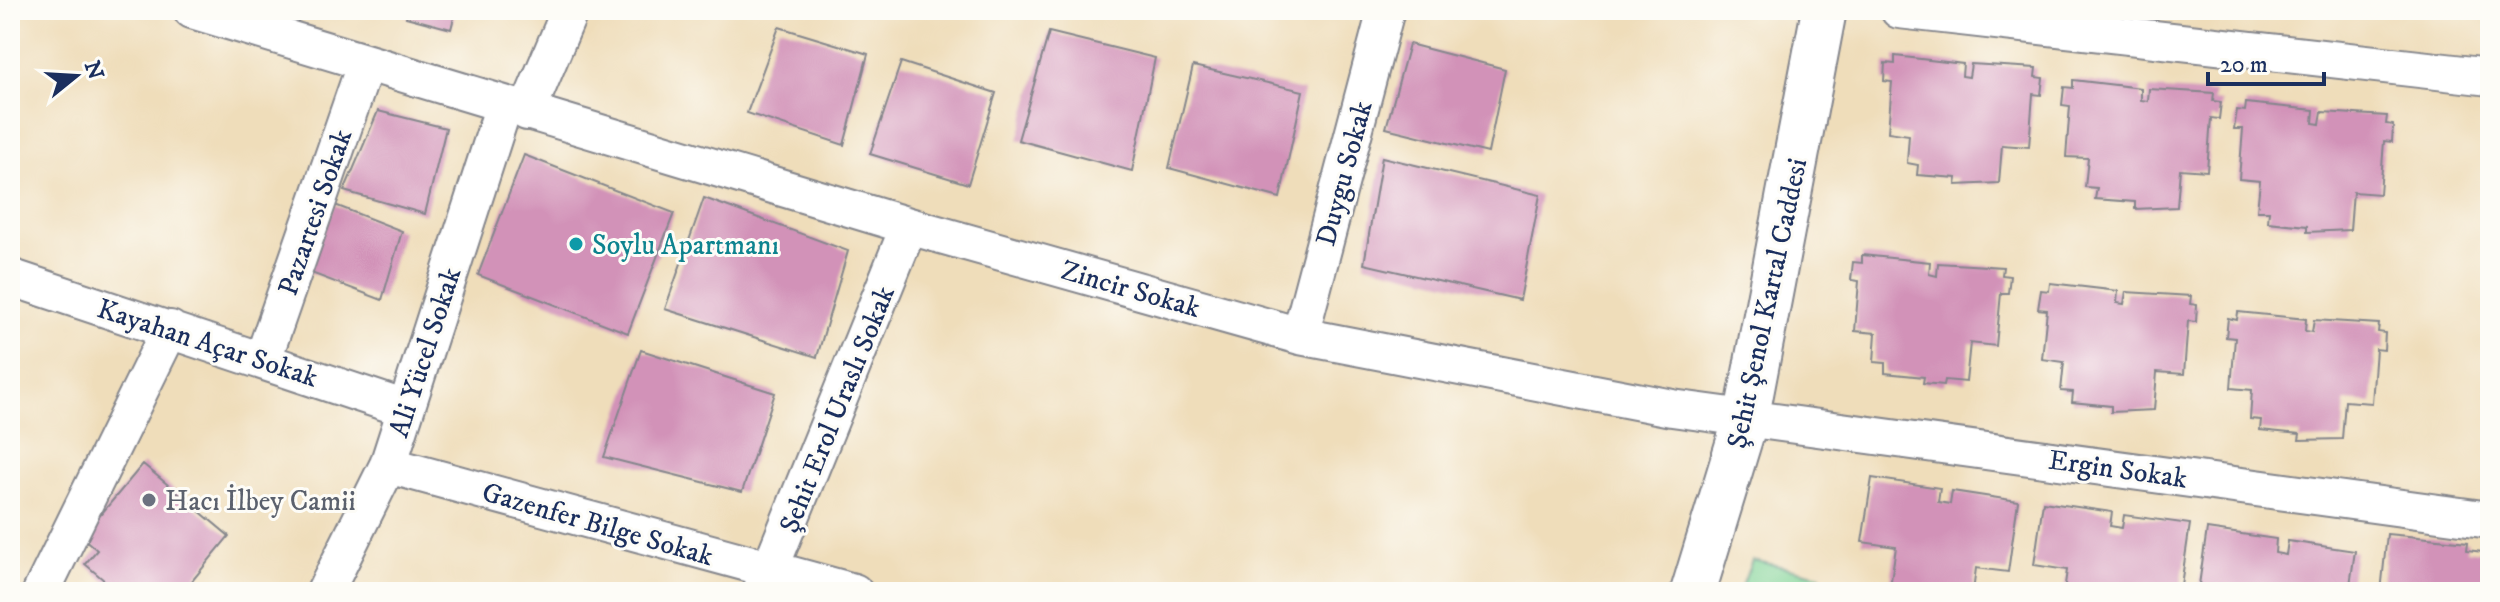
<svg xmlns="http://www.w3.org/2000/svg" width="2500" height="602" font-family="'IM FELL DW Pica',serif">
<rect width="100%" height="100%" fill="#fdfcf7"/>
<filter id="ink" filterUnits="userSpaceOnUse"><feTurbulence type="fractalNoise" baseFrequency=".0125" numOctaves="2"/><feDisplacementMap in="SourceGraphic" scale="16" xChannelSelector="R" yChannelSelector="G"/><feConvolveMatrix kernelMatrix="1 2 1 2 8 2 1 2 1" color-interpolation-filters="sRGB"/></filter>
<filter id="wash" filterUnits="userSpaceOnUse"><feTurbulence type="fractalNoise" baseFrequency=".006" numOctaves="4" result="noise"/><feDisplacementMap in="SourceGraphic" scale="32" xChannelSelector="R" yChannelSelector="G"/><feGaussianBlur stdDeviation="1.8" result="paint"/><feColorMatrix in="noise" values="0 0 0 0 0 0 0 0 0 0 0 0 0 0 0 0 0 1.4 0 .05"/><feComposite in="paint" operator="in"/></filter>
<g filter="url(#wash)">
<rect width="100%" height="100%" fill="#efddba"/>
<path fill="#7fd395" stroke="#4d817a" stroke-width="2" d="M 1752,560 L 1820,575 L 1818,592 L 1740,592 Z"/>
<g id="blocks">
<path fill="#d292b8" d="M 408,10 L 456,10 L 451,29 L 406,17 Z
M 779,27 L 868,54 L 844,145 L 747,113 Z
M 1049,32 L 1155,58 L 1132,171 L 1018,140 Z
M 1409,44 L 1505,69 L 1488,153 L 1386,128 Z
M 1895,56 L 1963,64 L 1962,76 L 1969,77 L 1971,64 L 2036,68 L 2035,77 L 2043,78 L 2041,95 L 2033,94 L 2029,147 L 2002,145 L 1999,183 L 1956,185 L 1957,178 L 1917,175 L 1918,165 L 1907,163 L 1909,135 L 1888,132 L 1892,82 L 1884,81 L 1885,63 L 1895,64 Z
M 901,62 L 996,93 L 968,184 L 870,154 Z
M 1193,66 L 1303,91 L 1280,198 L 1169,168 Z
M 2073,80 L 2141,88 L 2141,100 L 2148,101 L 2149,89 L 2214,93 L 2213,101 L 2221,102 L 2219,119 L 2211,118 L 2207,171 L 2180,169 L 2177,207 L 2135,209 L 2135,202 L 2095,199 L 2097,188 L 2085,187 L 2088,158 L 2066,157 L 2070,106 L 2062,105 L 2064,87 L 2073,88 Z
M 2246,103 L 2314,110 L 2313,123 L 2320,124 L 2322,112 L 2387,116 L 2386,124 L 2393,125 L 2392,142 L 2384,141 L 2380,194 L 2353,192 L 2350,230 L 2307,232 L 2307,226 L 2268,222 L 2269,211 L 2257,211 L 2260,181 L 2239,179 L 2243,129 L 2234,129 L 2237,110 L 2245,111 Z
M 378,111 L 446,128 L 425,214 L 344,191 Z
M 524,155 L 674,213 L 628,333 L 478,275 Z
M 1382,157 L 1540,195 L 1520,300 L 1364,264 Z
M 704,198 L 848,251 L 817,357 L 665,309 Z
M 335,205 L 402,231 L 382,300 L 306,271 Z
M 1862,255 L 1930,262 L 1929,274 L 1937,276 L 1938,263 L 2003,267 L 2002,275 L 2010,276 L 2008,293 L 2001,293 L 1996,346 L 1970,343 L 1966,382 L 1945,380 L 1944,385 L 1923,383 L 1924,377 L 1885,373 L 1885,363 L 1874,362 L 1876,333 L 1855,331 L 1859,281 L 1851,280 L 1853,262 L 1862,263 Z
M 2050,283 L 2118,291 L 2117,303 L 2124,304 L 2126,292 L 2191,296 L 2190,304 L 2197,305 L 2196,322 L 2188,321 L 2184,374 L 2157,372 L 2154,410 L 2111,412 L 2111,406 L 2072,402 L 2073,392 L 2061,391 L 2064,362 L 2042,359 L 2047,310 L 2038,309 L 2041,290 L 2049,291 Z
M 2238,312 L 2306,319 L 2305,331 L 2312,332 L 2314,320 L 2379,324 L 2378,332 L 2385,333 L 2384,350 L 2376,349 L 2372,403 L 2345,401 L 2342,439 L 2299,440 L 2300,434 L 2260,430 L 2261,420 L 2250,419 L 2252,390 L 2231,388 L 2235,338 L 2226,337 L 2228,318 L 2237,320 Z
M 641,350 L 775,393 L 742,492 L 604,457 Z
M 143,464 L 229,536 L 183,592 L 118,592 L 85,564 L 97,550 L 82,537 Z
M 1872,478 L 1940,488 L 1938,502 L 1950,504 L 1952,491 L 2018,501 L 2008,572 L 1976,568 L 1973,592 L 1923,592 L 1890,587 L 1896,547 L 1862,542 Z
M 2043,502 L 2112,512 L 2110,526 L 2122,528 L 2124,515 L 2190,524 L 2180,592 L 2064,592 L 2067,570 L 2034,565 Z
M 2207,529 L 2276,539 L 2275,553 L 2286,555 L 2288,541 L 2355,551 L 2349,592 L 2198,592 Z
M 2387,534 L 2468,542 L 2467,550 L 2490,553 L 2490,592 L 2381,592 Z"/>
</g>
</g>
<g filter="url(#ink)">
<use href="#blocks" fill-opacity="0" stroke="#85868c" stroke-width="2"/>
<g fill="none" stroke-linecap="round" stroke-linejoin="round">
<defs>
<path id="street" d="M 192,10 L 909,226 L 1300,336 L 1672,408 L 2490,520
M 1899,10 L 2490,77
M 527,112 L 570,10
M 10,277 L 406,409
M 1300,336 L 1386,10
M 263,359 L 365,65
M 388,465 L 854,592
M 761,591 L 909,226
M 41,592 L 170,329
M 325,592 L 388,465 L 504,105"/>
<path id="secondary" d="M 1693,592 L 1747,415 L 1824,10"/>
</defs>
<use href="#street" stroke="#85868c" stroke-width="40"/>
<use href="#secondary" stroke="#85868c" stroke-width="48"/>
<use href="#street" stroke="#fff" stroke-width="36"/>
<use href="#secondary" stroke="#fff" stroke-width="44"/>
</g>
</g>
<circle fill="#0f9aa8" stroke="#fdfcf7" stroke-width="3" cx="576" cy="244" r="8"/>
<circle fill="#6b7280" stroke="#fdfcf7" stroke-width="3" cx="149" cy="500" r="8"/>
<g text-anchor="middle" stroke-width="6" stroke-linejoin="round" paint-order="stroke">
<g font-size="28" fill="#1b2f5e" stroke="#fdfcf7">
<text transform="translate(1343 173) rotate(-75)" y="10">Duygu Sokak</text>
<text transform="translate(314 212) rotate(-71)" y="10">Pazartesi Sokak</text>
<text transform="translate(1131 288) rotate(16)" y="10">Zincir Sokak</text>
<text transform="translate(1766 303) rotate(-78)" y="10">Şehit Şenol Kartal Caddesi</text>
<text transform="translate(208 342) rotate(18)" y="10">Kayahan Açar Sokak</text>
<text transform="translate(424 352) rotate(-72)" y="10">Ali Yücel Sokak</text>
<text transform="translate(836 409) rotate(-68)" y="10">Şehit Erol Uraslı Sokak</text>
<text transform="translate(2118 468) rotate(8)" y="10">Ergin Sokak</text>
<text transform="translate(598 523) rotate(16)" y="10">Gazenfer Bilge Sokak</text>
</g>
<g font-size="28" fill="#0d838f" stroke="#fdfcf7" text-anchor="start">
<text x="592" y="254">Soylu Apartmanı</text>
</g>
<g font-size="28" fill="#5b616d" stroke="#fdfcf7" text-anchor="start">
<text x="165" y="510">Hacı İlbey Camii</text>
</g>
</g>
<rect width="2500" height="602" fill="none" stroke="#fdfcf7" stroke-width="40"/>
<g transform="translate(76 76) rotate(72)" stroke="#fdfcf7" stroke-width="6" paint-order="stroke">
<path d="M0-6L14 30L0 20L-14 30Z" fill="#1b2f5e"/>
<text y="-12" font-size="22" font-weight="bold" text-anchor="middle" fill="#1b2f5e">N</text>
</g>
<path d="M2208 72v12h116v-12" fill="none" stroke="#1b2f5e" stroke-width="4"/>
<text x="2220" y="72" font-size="24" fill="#1b2f5e" stroke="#fdfcf7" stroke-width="6" paint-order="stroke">20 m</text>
</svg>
